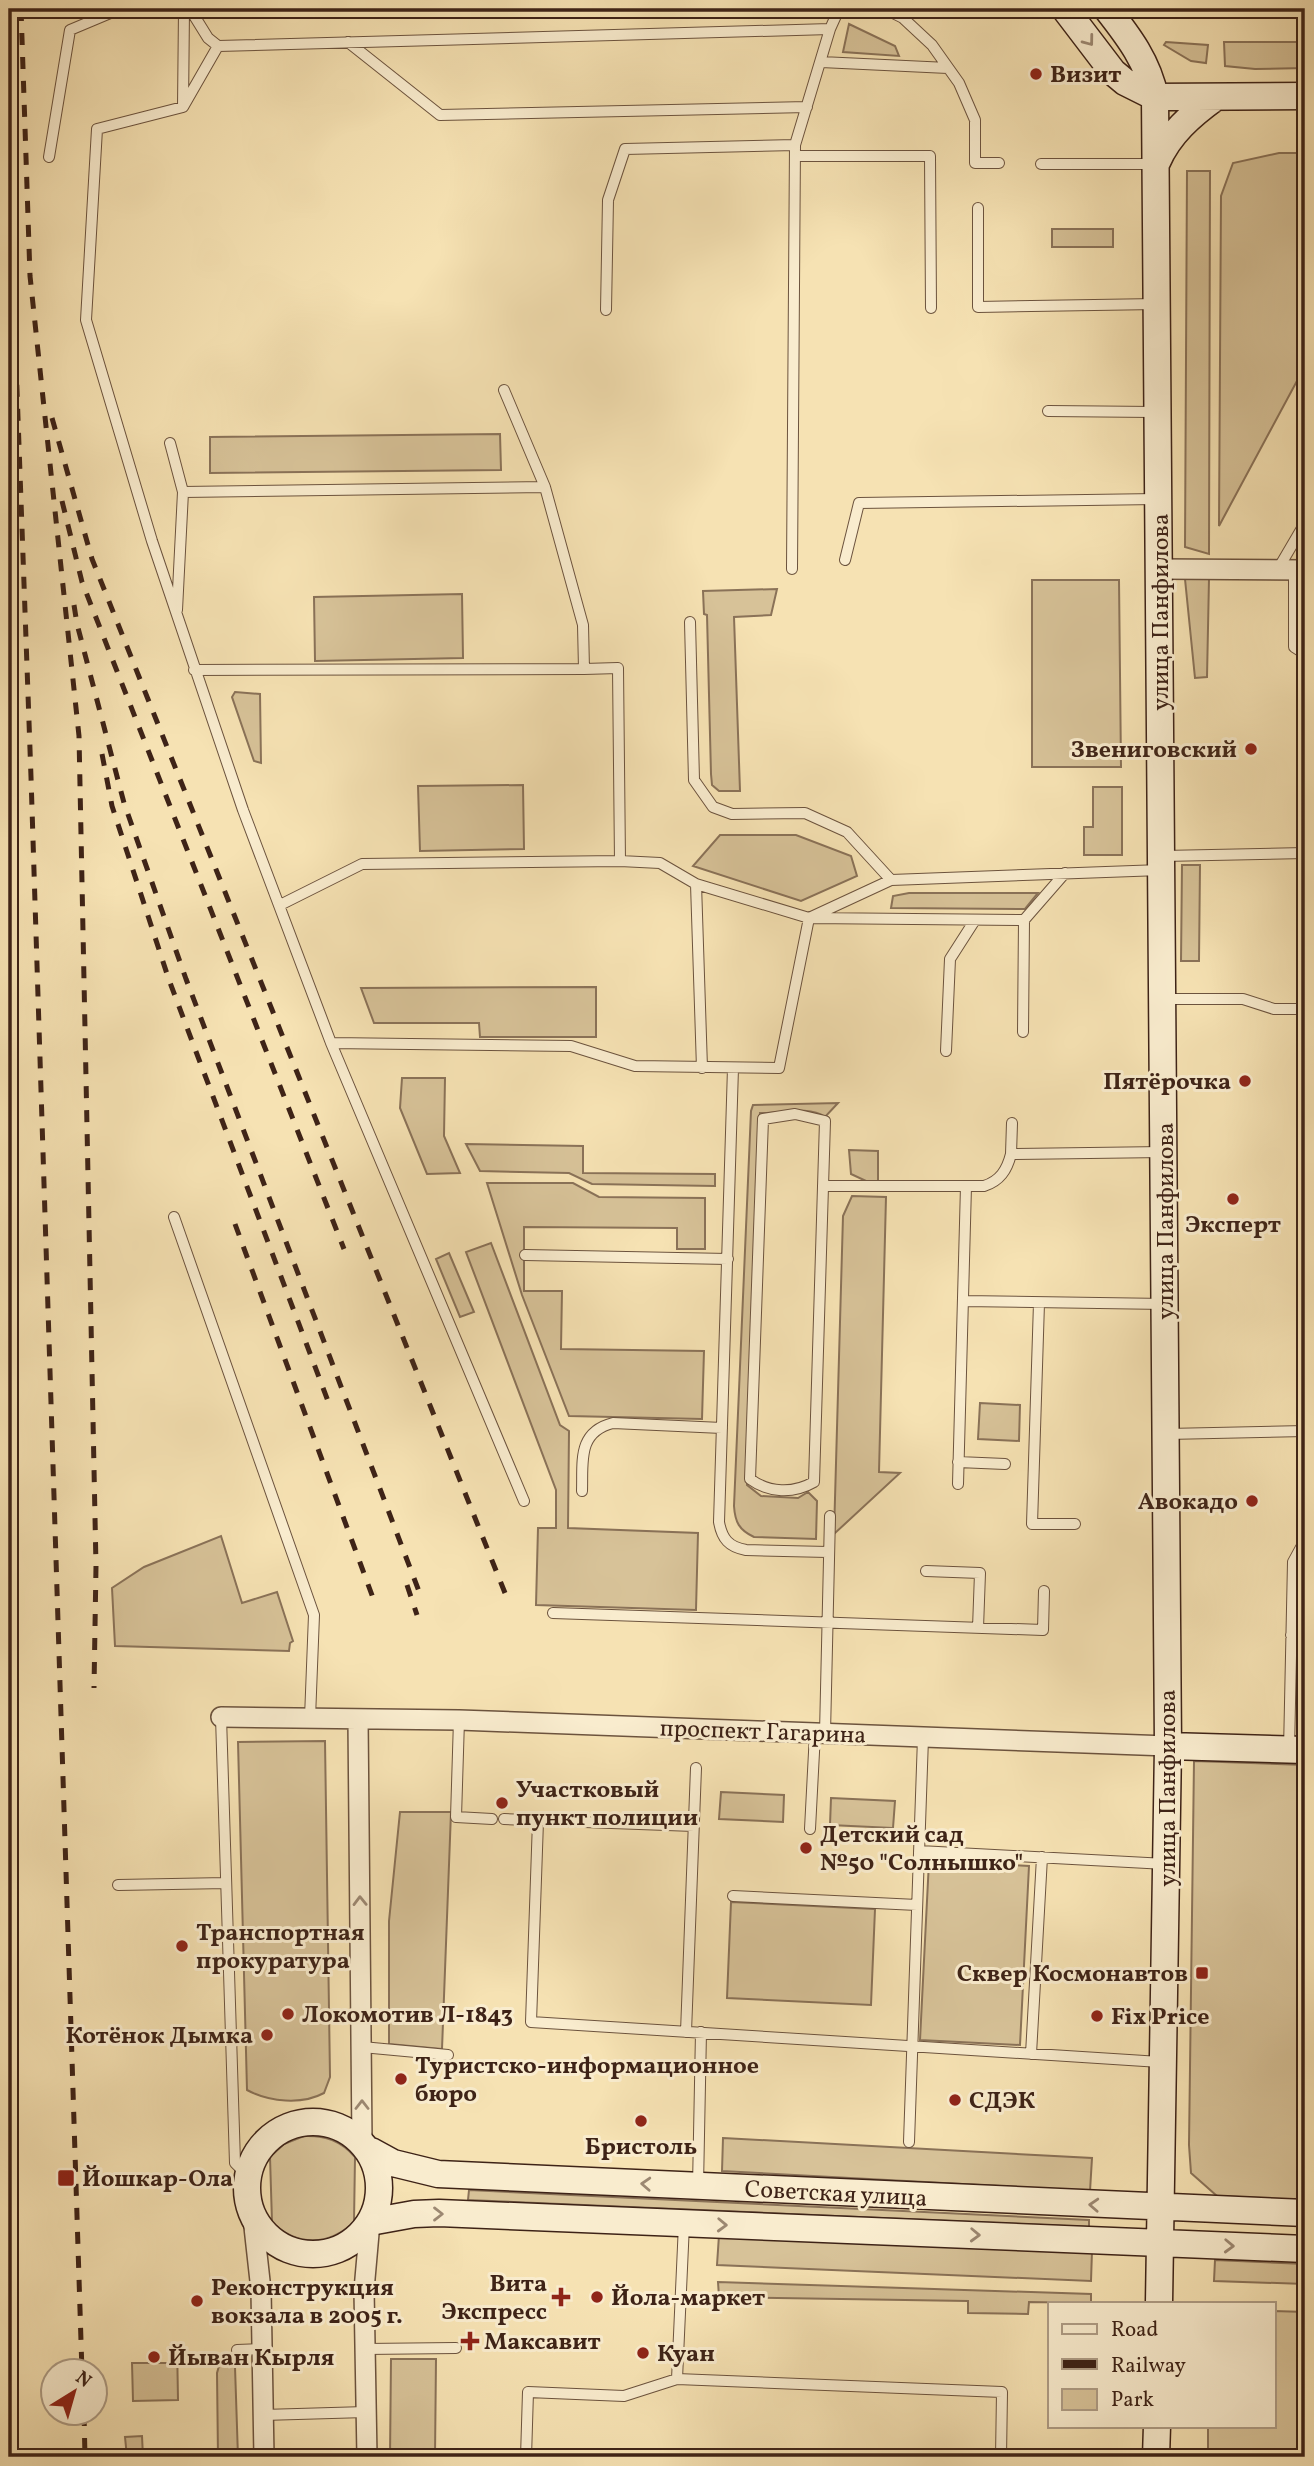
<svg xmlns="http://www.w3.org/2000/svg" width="1314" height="2466" font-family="Vollkorn,serif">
<rect width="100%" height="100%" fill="#f6e2b3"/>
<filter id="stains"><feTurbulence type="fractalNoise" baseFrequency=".00286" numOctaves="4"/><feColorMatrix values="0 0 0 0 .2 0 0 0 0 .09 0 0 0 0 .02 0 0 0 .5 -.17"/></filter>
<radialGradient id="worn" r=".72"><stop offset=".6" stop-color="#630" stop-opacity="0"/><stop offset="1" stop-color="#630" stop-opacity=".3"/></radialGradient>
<path fill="#d7c298" stroke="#8a7258" stroke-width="2" d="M 849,24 L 895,46 L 899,56 L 843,52 Z
M 1166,42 L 1208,45 L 1206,63 L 1191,61 L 1164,45 Z
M 1224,42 L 1305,42 L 1305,68 L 1255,69 L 1225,66 Z
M 1279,153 L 1305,153 L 1305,366 L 1219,526 L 1221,196 L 1233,163 Z
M 1187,171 L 1210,171 L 1209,554 L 1185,547 Z
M 1052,229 L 1113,229 L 1113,247 L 1052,247 Z
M 500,434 L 501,470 L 210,473 L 210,437 Z
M 1185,579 L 1209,579 L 1207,677 L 1195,678 Z
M 1032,580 L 1119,580 L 1121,767 L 1032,767 Z
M 777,589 L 771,615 L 734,617 L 740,791 L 719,791 L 712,785 L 711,774 L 707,615 L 704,614 L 703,591 Z
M 462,594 L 463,658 L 315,661 L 314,597 Z
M 235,692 L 260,694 L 261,763 L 254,761 L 232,697 Z
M 523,785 L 524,849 L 420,851 L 418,786 Z
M 1093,787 L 1122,787 L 1122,855 L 1084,855 L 1084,827 L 1093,827 Z
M 720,835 L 796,835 L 851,856 L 857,876 L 801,901 L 693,866 Z
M 1182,865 L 1200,865 L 1199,961 L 1181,961 Z
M 909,893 L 1038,893 L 1025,909 L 891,908 L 893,896 Z
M 596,987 L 596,1037 L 480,1037 L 479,1023 L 374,1023 L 361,988 Z
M 402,1078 L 445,1078 L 444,1136 L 460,1173 L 427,1174 L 400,1108 Z
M 838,1103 L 825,1117 C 808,1105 780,1114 760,1113 L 747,1485 L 761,1496 L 798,1498 L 808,1492 L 817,1501 L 816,1539 L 754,1537 C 739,1530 735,1522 734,1506 L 751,1111 L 753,1105 Z
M 466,1144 L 583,1146 L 583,1173 L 715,1174 L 715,1186 L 592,1184 L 569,1173 L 480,1171 Z
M 849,1150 L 878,1151 L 878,1182 L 866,1181 L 851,1174 Z
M 487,1183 L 573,1183 L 599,1197 L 705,1198 L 705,1249 L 677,1249 L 677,1228 L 524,1227 L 524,1291 L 562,1291 L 561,1349 L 704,1351 L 702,1419 L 569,1416 L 522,1295 Z
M 852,1196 L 886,1197 L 879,1472 L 900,1473 L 834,1534 L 843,1216 Z
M 491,1243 L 560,1425 L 569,1431 L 568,1528 L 698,1533 L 696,1610 L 536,1605 L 538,1528 L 556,1528 L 556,1490 L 466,1252 Z
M 449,1253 L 474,1312 L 460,1317 L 436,1259 Z
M 980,1403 L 1020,1405 L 1019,1441 L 978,1439 Z
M 221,1536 L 242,1603 L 277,1592 L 293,1641 L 290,1643 L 289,1651 L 115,1646 L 112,1588 L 144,1567 Z
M 325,1741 L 330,2077 L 324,2093 C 302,2105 269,2102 247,2090 L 238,1742 Z
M 1194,1761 L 1305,1765 L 1305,2200 L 1217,2196 L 1191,2173 L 1189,2145 Z
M 721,1792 L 784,1795 L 783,1822 L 719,1819 Z
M 831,1798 L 895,1801 L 893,1828 L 830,1825 Z
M 400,1812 L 451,1812 L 442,2049 L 389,2044 L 389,1921 Z
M 929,1861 L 1029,1866 L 1020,2045 L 920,2040 Z
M 731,1902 L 875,1909 L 871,2005 L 727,1998 Z
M 304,2136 C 325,2135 341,2141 355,2157 L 354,2222 C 329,2246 297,2247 272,2222 L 270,2157 L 284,2144 Z
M 723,2138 L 1092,2158 L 1090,2191 L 722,2171 Z
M 469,2190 L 1089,2220 L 1089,2227 L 468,2200 Z
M 719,2235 L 1092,2251 L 1091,2281 L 717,2265 Z
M 1215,2260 L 1305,2264 L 1305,2284 L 1214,2281 Z
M 718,2282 L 1091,2294 L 1091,2303 L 1029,2302 L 1028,2314 L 968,2313 L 968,2301 L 719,2297 Z
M 1274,2311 L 1305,2312 L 1305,2457 L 1208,2457 L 1208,2426 L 1274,2426 Z
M 171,2343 L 177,2343 L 178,2400 L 133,2401 L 132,2363 L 171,2363 Z
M 391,2359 L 436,2359 L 435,2457 L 390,2457 Z
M 228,2362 L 235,2367 L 238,2457 L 218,2457 L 217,2373 L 219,2366 Z
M 142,2436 L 143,2457 L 127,2457 L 125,2437 Z"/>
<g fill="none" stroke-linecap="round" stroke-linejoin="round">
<defs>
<path id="lane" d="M 190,9 L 208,38 L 218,46 L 830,29 L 839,9
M 885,9 L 903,18 L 932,45 L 959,83 L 975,120 L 975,163 L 999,163
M 348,42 L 440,115 L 807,107
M 218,46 L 183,107 L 97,129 L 86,320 L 152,541 L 243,810 L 331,1043 L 524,1501
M 821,62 L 948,68
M 183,107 L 184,9
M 795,156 L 930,156 L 931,308
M 49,157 L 70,30 L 120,9
M 1041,164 L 1156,164
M 978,208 L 978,307 L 1157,304
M 606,310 L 608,200 L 625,149 L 795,145
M 504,390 L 545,487
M 1048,411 L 1154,412
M 170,443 L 183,492
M 845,560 L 859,503 L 1157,499
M 792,569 L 795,145 L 830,29
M 1278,569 L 1305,523
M 1294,569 L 1294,647 L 1305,654
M 177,610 L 183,492 L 545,487 L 583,625 L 584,669 L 618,668 L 620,861 L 660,863 L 696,884 L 702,1068
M 690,622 L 694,780 L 713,807 L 732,814 L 805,813 L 847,832 L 891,880
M 194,670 L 584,669
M 1163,856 L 1305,853
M 696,884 L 809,918 L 891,880 L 1161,870
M 280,905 L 362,864 L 620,861
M 1163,999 L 1243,999 L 1274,1009 L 1304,1009 L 1305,1366
M 1023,1032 L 1024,920
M 331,1043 L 571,1046 L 635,1066 L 779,1068 L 809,918 L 1024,920 L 1065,873
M 946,1051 L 950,959 L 975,920
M 733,1068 L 719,1522 C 722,1539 729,1547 746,1550 L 828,1552
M 795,1114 L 825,1121 L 814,1482 C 793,1494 769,1493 750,1479 L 763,1119 Z
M 1011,1154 L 1012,1123
M 824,1186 L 984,1186 C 1000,1181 1007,1170 1011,1154 L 1163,1152
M 174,1217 L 314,1615 L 310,1718
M 525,1255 L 728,1259
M 963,1301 L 1165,1304
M 1039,1303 L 1032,1524 L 1075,1524
M 1167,1434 L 1305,1431
M 958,1462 L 1005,1464
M 958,1484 L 966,1186
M 582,1491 C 583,1462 577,1432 613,1423 L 722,1428
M 926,1571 L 980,1573 L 978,1628
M 553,1613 L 1043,1630 L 1044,1591
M 1291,1635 L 1305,1635
M 221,1717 L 235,2163 L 247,2175
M 459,1720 L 456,1817 L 492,1819
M 825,1733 L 830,1516
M 1289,1750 L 1293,1562 L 1305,1540
M 504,1819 L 694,1826
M 538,1821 L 531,2022 L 1160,2062
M 810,1829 L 815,1733
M 919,1851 L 1166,1864
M 118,1885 L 226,1883
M 733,1896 L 917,1905
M 686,2032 L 696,1768
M 362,2047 L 448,2055
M 1031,2054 L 1042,1857
M 909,2142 L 923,1738
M 698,2186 L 701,2032
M 684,2224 L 677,2379 L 1002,2392 L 1001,2457
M 365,2349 L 456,2348
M 237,2350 L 262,2349
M 263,2415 L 366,2412
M 526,2457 L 528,2392 L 624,2396 L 677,2379"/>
<path id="street" d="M 1160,569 L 1305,570
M 221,1717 L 459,1720 L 1168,1746
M 358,1719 L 362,2142
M 253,2218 L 261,2290 L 264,2457
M 367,2457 L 364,2290 L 370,2222"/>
<path id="secondary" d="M 1065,9 L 1113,72 L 1125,82 L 1155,97 L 1305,96
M 1107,9 C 1129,37 1148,62 1155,97 L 1168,1746 L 1159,2303
M 1157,162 C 1169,134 1191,115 1216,97
M 1168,1746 L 1305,1750
M247 2188a66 66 0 1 1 132 0a66 66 0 1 1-132 0Z
M 371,2151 L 393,2163 L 438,2174 L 1305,2213
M 370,2222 L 414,2214 L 439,2213 L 1305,2249
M 1156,2457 L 1157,2426"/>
</defs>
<use href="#lane" stroke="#6c533e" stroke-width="12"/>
<use href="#street" stroke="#6c533e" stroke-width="22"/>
<use href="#secondary" stroke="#3e2317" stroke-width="29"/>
<use href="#lane" stroke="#f9ecce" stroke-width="10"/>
<use href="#street" stroke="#f9ecce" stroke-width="19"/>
<use href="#secondary" stroke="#f9ecce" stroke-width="26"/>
<path stroke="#3e2317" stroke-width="5" stroke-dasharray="12 12" stroke-linecap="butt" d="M 21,9 L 30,276 L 79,736 L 96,1566 L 94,1688
M 9,169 L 31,777 L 82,2372
M 52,418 L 92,559 L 509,1603
M 62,501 L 82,582 L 344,1249
M 74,605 L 77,624 L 124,803 L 186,979 L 420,1594
M 102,754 L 112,806 L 169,980 L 331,1409
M 235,1224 L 376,1606
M 407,1585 L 417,1615
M 84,2414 L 85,2457"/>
</g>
<defs><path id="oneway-chevron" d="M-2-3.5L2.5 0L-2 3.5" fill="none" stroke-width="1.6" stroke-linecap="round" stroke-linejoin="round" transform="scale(1.75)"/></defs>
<g stroke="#9c8872">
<use href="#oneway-chevron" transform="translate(1089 41) rotate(53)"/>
<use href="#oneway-chevron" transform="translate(360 1901) rotate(-91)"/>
<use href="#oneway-chevron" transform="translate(362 2105) rotate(-90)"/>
<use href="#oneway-chevron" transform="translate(646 2184) rotate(-177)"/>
<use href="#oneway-chevron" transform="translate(1094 2205) rotate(-177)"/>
<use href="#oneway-chevron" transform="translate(438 2214)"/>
<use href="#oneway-chevron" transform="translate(722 2225) rotate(2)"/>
<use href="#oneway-chevron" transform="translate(975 2235) rotate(2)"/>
<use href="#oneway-chevron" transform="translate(1229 2246) rotate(2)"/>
</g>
<g fill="#8f2418" stroke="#f9ecce" stroke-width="2.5">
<circle cx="1036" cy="74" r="7"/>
<circle cx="1251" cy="749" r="7"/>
<circle cx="1245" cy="1081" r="7"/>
<circle cx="1233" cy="1199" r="7"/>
<circle cx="1252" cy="1501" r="7"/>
<circle cx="502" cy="1803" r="7"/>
<circle cx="806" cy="1848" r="7"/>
<circle cx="182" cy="1946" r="7"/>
<rect x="1195" y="1966" width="14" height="14" rx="3.5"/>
<circle cx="288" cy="2014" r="7"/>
<circle cx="1097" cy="2016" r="7"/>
<circle cx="267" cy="2035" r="7"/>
<circle cx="401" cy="2079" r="7"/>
<circle cx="955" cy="2100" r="7"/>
<circle cx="641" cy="2121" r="7"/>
<rect x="57" y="2169" width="18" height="18" rx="3.5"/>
<path d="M557.5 2286.5h7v7h7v7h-7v7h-7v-7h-7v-7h7z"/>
<circle cx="597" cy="2297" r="7"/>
<circle cx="197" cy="2301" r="7"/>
<path d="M466.5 2330.5h7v7h7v7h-7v7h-7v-7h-7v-7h7z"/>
<circle cx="643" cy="2353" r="7"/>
<circle cx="154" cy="2357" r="7"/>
</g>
<g text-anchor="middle" stroke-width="6" stroke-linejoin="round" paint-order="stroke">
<g font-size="24" font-weight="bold" fill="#3e2317" stroke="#f9ecce" text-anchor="start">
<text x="1050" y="82">Визит</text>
<text x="1237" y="757" text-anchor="end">Звениговский</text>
<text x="1231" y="1089" text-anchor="end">Пятёрочка</text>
<text x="1233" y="1232" text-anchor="middle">Эксперт</text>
<text x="1238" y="1509" text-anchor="end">Авокадо</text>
<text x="516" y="1797">Участковый<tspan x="516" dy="28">пункт полиции</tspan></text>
<text x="820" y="1842">Детский сад<tspan x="820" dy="28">№50 "Солнышко"</tspan></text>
<text x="196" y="1940">Транспортная<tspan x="196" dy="28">прокуратура</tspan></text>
<text x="1188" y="1981" text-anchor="end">Сквер Космонавтов</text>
<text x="302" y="2022">Локомотив Л-1843</text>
<text x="1111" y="2024">Fix Price</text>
<text x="253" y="2043" text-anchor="end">Котёнок Дымка</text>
<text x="415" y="2073">Туристско-информационное<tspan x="415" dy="28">бюро</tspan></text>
<text x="969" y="2108">СДЭК</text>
<text x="641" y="2154" text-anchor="middle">Бристоль</text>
<text x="82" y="2186">Йошкар-Ола</text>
<text x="547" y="2291" text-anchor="end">Вита<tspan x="547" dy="28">Экспресс</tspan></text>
<text x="211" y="2295">Реконструкция<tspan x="211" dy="28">вокзала в 2005 г.</tspan></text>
<text x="611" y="2305">Йола-маркет</text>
<text x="484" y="2349">Максавит</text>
<text x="657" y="2361">Куан</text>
<text x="168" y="2365">Йыван Кырля</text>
</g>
<g font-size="24" fill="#3e2317" stroke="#f9ecce">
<text transform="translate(1160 612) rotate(-90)" y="8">улица Панфилова</text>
<text transform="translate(1165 1221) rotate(-90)" y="8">улица Панфилова</text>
<text transform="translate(763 1731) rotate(2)" y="8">проспект Гагарина</text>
<text transform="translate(1167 1788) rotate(-90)" y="8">улица Панфилова</text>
<text transform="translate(836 2193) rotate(3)" y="8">Советская улица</text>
</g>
</g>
<rect width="1314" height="2466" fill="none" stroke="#f6e2b3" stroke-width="35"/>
<rect x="10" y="10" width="1293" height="2445" fill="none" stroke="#3e2317" stroke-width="3.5"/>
<rect x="18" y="18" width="1279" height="2431" fill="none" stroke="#3e2317" stroke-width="2"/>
<rect x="1048" y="2302" width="228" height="126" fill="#f9ecce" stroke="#ae9c85" stroke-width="2"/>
<rect x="1062" y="2324" width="35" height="10" fill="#f9ecce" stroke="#ae9c85" stroke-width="2"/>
<text x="1111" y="2336" font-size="21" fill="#3e2317">Road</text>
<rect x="1062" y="2359" width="35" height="10" fill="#3e2317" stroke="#ae9c85" stroke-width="2"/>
<text x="1111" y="2372" font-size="21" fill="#3e2317">Railway</text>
<rect x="1062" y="2389" width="35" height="21" fill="#d7c298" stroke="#ae9c85" stroke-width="2"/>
<text x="1111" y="2406" font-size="21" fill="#3e2317">Park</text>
<g transform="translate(74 2392) rotate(37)"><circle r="33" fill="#f9ecce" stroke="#ae9c85" stroke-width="2"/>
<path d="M0-5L12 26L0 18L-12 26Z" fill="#8f2418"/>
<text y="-10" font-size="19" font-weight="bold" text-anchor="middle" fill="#3e2317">N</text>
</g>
<rect width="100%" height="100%" filter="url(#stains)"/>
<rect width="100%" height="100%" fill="url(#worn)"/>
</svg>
